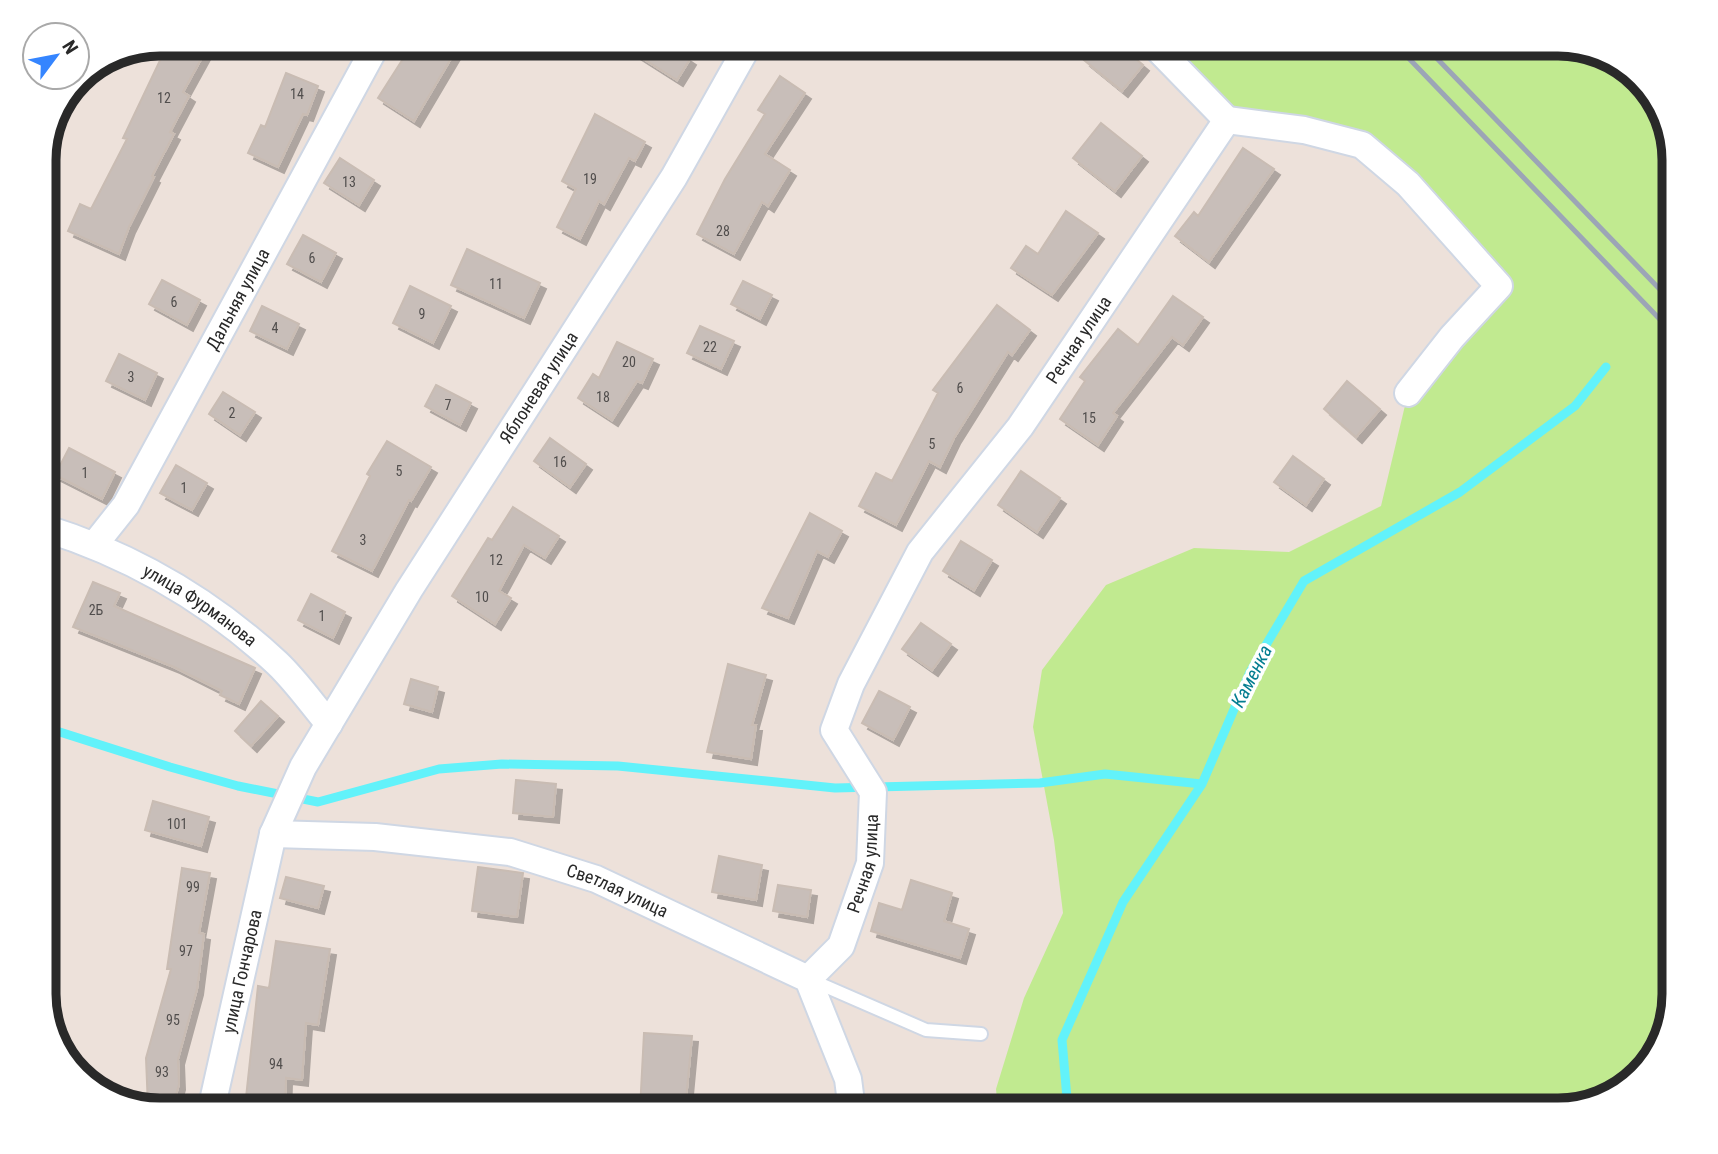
<svg xmlns="http://www.w3.org/2000/svg" width="1718" height="1154" font-family="'Roboto Condensed',sans-serif">
<defs>
<filter id="shadow"><feDropShadow dx="6" dy="6" stdDeviation="0" flood-color="#0004"/></filter>
</defs>
<rect width="100%" height="100%" fill="#ede1da"/>
<path fill="#c1ea90" d="M 1558,44 L 1623,64 L 1662,108 L 1674,160 L 1674,994 L 1654,1059 L 1610,1098 L 1558,1110 L 998,1110 L 996,1089 L 1024,998 L 1063,913 L 1054,840 L 1033,727 L 1042,670 L 1106,585 L 1194,548 L 1289,552 L 1381,506 L 1408,393 L 1499,287 L 1362,145 L 1227,120 L 1155,46 Z"/>
<g fill="none" stroke-linecap="round" stroke-linejoin="round">
<path stroke="#62f2fa" stroke-width="9" d="M 44,727 L 170,767 L 238,786 L 318,802 L 439,769 L 502,764 L 618,766 L 835,788 L 1040,783 L 1105,774 L 1202,784
M 1068,1110 L 1062,1040 L 1123,902 L 1202,784 L 1250,672 L 1304,581 L 1460,492 L 1575,406 L 1606,367"/>
</g>
<path fill="#c8beb9" stroke="#c9bcb3" stroke-width="2" filter="url(#shadow)" d="M 1120,46 L 1143,65 L 1122,91 L 1084,60 L 1095,47 Z
M 628,49 L 675,49 L 690,59 L 677,80 Z
M 456,50 L 414,121 L 378,98 L 408,51 Z
M 164,52 L 205,52 L 183,92 L 189,96 L 170,132 L 174,134 L 152,176 L 154,177 L 129,227 L 119,254 L 68,231 L 80,204 L 91,209 L 127,139 L 123,138 Z
M 286,73 L 318,86 L 307,115 L 303,114 L 278,167 L 248,153 L 261,125 L 265,127 Z
M 780,76 L 805,93 L 765,154 L 790,170 L 768,206 L 762,202 L 734,254 L 697,234 L 725,179 L 765,114 L 758,110 Z
M 595,114 L 645,142 L 635,161 L 629,158 L 604,204 L 599,201 L 580,239 L 557,227 L 576,189 L 562,181 Z
M 1101,123 L 1142,156 L 1115,191 L 1073,158 Z
M 1243,148 L 1274,169 L 1209,262 L 1175,236 L 1194,212 L 1198,216 Z
M 340,158 L 374,180 L 359,205 L 324,183 Z
M 1066,211 L 1098,233 L 1052,295 L 1011,268 L 1026,246 L 1038,254 Z
M 303,235 L 336,253 L 321,282 L 287,264 Z
M 467,249 L 540,283 L 524,318 L 451,285 Z
M 162,280 L 200,300 L 187,325 L 149,304 Z
M 743,281 L 772,295 L 760,319 L 731,304 Z
M 410,286 L 451,306 L 433,343 L 393,323 Z
M 1173,296 L 1203,317 L 1183,345 L 1172,337 L 1113,413 L 1117,416 L 1098,445 L 1060,419 L 1085,381 L 1080,377 L 1118,329 L 1138,345 Z
M 997,305 L 1030,330 L 1012,355 L 1008,352 L 954,438 L 940,467 L 929,461 L 896,525 L 859,506 L 876,473 L 892,481 L 938,393 L 933,390 Z
M 262,306 L 299,324 L 287,349 L 250,331 Z
M 700,326 L 734,341 L 721,369 L 687,353 Z
M 617,342 L 653,359 L 642,383 L 637,381 L 612,420 L 578,398 L 593,374 L 599,378 Z
M 119,354 L 157,373 L 145,400 L 106,381 Z
M 1347,381 L 1380,409 L 1356,437 L 1324,409 Z
M 436,385 L 471,403 L 460,425 L 425,406 Z
M 223,392 L 255,412 L 240,435 L 209,414 Z
M 550,438 L 586,464 L 570,487 L 534,461 Z
M 387,441 L 431,467 L 411,501 L 409,500 L 372,571 L 332,551 L 370,476 L 367,474 Z
M 69,448 L 115,472 L 102,499 L 55,475 Z
M 1293,456 L 1324,479 L 1306,505 L 1274,482 Z
M 176,465 L 207,483 L 192,510 L 160,493 Z
M 1021,471 L 1060,498 L 1037,532 L 998,505 Z
M 513,507 L 559,536 L 545,558 L 524,545 L 499,591 L 511,598 L 495,624 L 452,596 L 488,538 L 492,540 Z
M 810,513 L 842,531 L 828,557 L 817,551 L 788,618 L 762,608 Z
M 961,541 L 992,560 L 974,590 L 943,571 Z
M 93,582 L 120,593 L 114,606 L 255,668 L 239,704 L 220,695 L 222,691 L 174,667 L 73,627 Z
M 311,594 L 345,612 L 333,638 L 298,620 Z
M 921,623 L 951,644 L 932,670 L 902,649 Z
M 728,664 L 766,675 L 752,725 L 756,725 L 751,759 L 707,752 Z
M 411,679 L 438,687 L 432,712 L 404,704 Z
M 879,691 L 910,707 L 893,740 L 862,723 Z
M 261,701 L 278,716 L 251,746 L 235,731 Z
M 516,780 L 556,784 L 553,817 L 513,813 Z
M 153,801 L 209,817 L 201,846 L 145,830 Z
M 719,856 L 762,865 L 756,900 L 712,892 Z
M 478,867 L 523,873 L 517,917 L 472,911 Z
M 182,868 L 210,873 L 199,933 L 204,934 L 197,989 L 178,1059 L 179,1084 L 172,1110 L 160,1110 L 148,1107 L 146,1058 L 171,969 L 167,969 Z
M 286,877 L 324,886 L 318,908 L 280,898 Z
M 911,880 L 952,893 L 944,921 L 969,929 L 960,958 L 871,931 L 879,903 L 902,910 Z
M 778,885 L 811,890 L 807,917 L 773,911 Z
M 276,941 L 330,949 L 318,1025 L 306,1023 L 302,1080 L 286,1078 L 285,1109 L 245,1107 L 258,986 L 269,988 Z
M 644,1033 L 692,1036 L 685,1110 L 640,1110 Z"/>
<g fill="none" stroke-linecap="round" stroke-linejoin="round">
<defs>
<path id="lane" d="M 811,980 L 926,1030 L 981,1034"/>
<g id="street">
<path d="M 1155,46 L 1227,120"/>
<path d="M 1227,120 L 1304,130 L 1362,145 L 1408,184 L 1499,286 L 1452,337 L 1408,393"/>
<path id="s1" d="M 44,528 C 131,555 210,601 277,663 C 296,681 312,704 329,724"/>
<path id="s2" d="M 95,544 L 126,505 L 373,51"/>
<path id="s3" d="M 273,834 L 375,837 L 510,852 L 596,879 L 808,979 L 848,1079 L 852,1110"/>
<path id="s4" d="M 808,979 L 841,946 L 870,863 L 873,792 L 834,730 L 851,684 L 920,552 L 1020,427 L 1227,120"/>
<path id="s5" d="M 211,1110 L 273,834 L 303,767 L 409,590 L 674,177 L 746,49"/>
</g>
</defs>
<use href="#lane" stroke="#cfd7e4" stroke-width="16"/>
<use href="#street" stroke="#cfd7e4" stroke-width="30"/>
<use href="#lane" stroke="#fff" stroke-width="12"/>
<use href="#street" stroke="#fff" stroke-width="26"/>
<path stroke="#9ca5b6" stroke-width="5" d="M 1396,45 L 1674,334
M 1424,45 L 1674,304"/>
</g>
<g text-anchor="middle" stroke-width="7" stroke-linejoin="round" paint-order="stroke">
<g font-size="14" fill="#514e4d">
<text x="297" y="99">14</text>
<text x="164" y="103">12</text>
<text x="590" y="184">19</text>
<text x="349" y="187">13</text>
<text x="723" y="236">28</text>
<text x="312" y="263">6</text>
<text x="496" y="289">11</text>
<text x="174" y="307">6</text>
<text x="422" y="319">9</text>
<text x="275" y="333">4</text>
<text x="710" y="352">22</text>
<text x="629" y="367">20</text>
<text x="131" y="382">3</text>
<text x="960" y="393">6</text>
<text x="603" y="402">18</text>
<text x="448" y="410">7</text>
<text x="232" y="418">2</text>
<text x="1089" y="423">15</text>
<text x="932" y="449">5</text>
<text x="560" y="467">16</text>
<text x="399" y="476">5</text>
<text x="85" y="478">1</text>
<text x="184" y="493">1</text>
<text x="363" y="545">3</text>
<text x="496" y="565">12</text>
<text x="482" y="602">10</text>
<text x="96" y="615">2Б</text>
<text x="322" y="621">1</text>
<text x="177" y="829">101</text>
<text x="193" y="892">99</text>
<text x="186" y="956">97</text>
<text x="173" y="1025">95</text>
<text x="276" y="1069">94</text>
<text x="162" y="1077">93</text>
</g>
<g font-size="18" fill="#292929" stroke="#fff">
<text dy="6" stroke="none"><textPath href="#s2" startOffset="284">Дальняя улица</textPath></text>
<text dy="6" stroke="none"><textPath href="#s4" startOffset="742">Речная улица</textPath></text>
<text dy="6" stroke="none"><textPath href="#s5" startOffset="803">Яблоневая улица</textPath></text>
<text dy="6" stroke="none"><textPath href="#s1" startOffset="175">улица Фурманова</textPath></text>
<text dy="6" stroke="none"><textPath href="#s4" startOffset="133">Речная улица</textPath></text>
<text dy="6" stroke="none"><textPath href="#s3" startOffset="352">Светлая улица</textPath></text>
<text dy="6" stroke="none"><textPath href="#s5" startOffset="142">улица Гончарова</textPath></text>
</g>
<g font-size="19" font-style="italic" fill="#037d90" stroke="#fff">
<text transform="translate(1251 676) rotate(-63)" y="7">Каменка</text>
</g>
</g>
<path d="M0 0H1718V1154H0ZM160 56H1558A104 104 0 0 1 1662 160V994A104 104 0 0 1 1558 1098H160A104 104 0 0 1 56 994V160A104 104 0 0 1 160 56Z" fill="#fff" fill-rule="evenodd"/>
<path fill="none" stroke="#292929" stroke-width="9" d="M160 56H1558A104 104 0 0 1 1662 160V994A104 104 0 0 1 1558 1098H160A104 104 0 0 1 56 994V160A104 104 0 0 1 160 56Z"/>
<g transform="translate(56 56) rotate(58)"><circle r="33" fill="#ffffff" stroke="#a9a9a9" stroke-width="2"/>
<path d="M0-5L12 26L0 18L-12 26Z" fill="#3585ff"/>
<text y="-10" font-size="19" font-weight="bold" text-anchor="middle" fill="#292929">N</text>
</g>
</svg>
